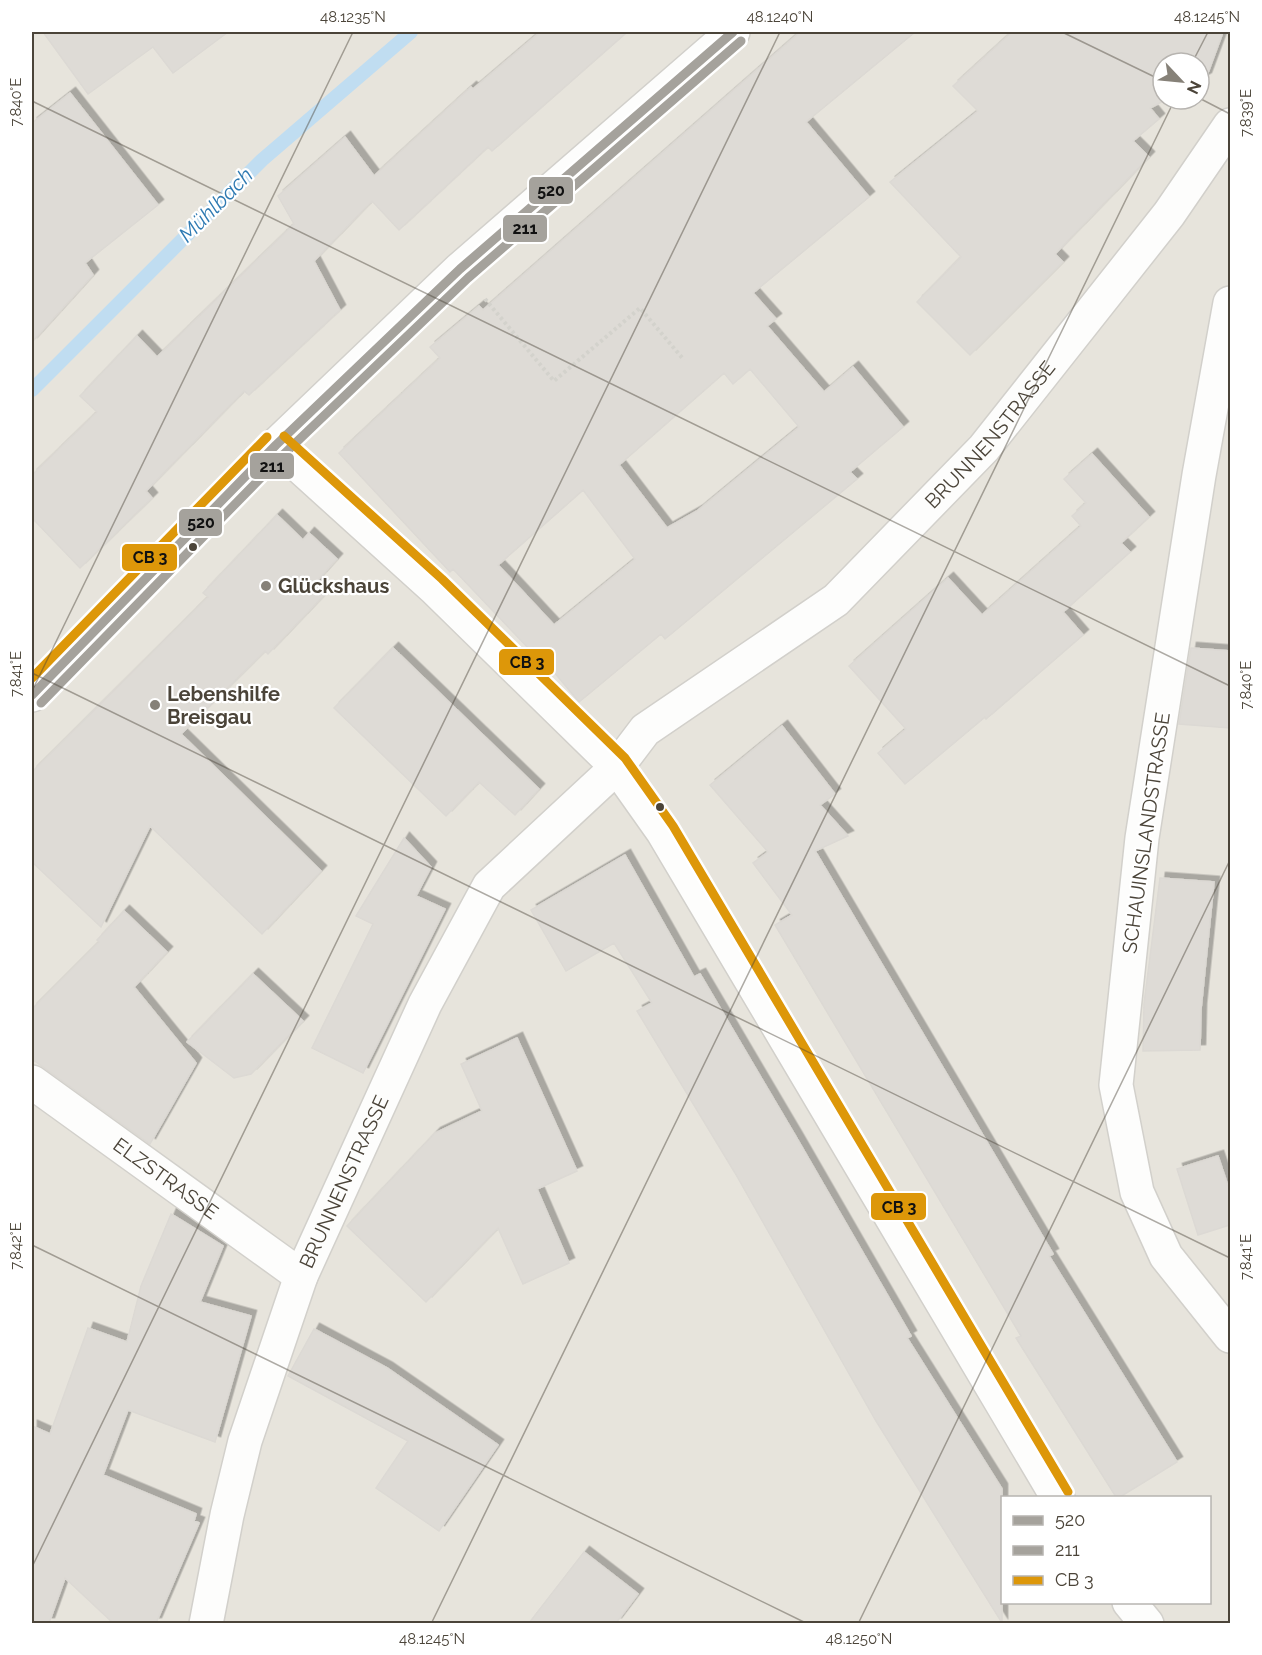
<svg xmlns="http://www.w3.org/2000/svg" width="1262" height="1655" font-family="Raleway,sans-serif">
<defs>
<filter id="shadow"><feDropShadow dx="5.5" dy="-5.5" stdDeviation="0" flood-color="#0004"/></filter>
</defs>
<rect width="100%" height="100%" fill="#f4f2ee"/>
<path fill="#e7e4dc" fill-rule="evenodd" d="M 32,32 L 1230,32 L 1230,1623 L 32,1623 ZM 1163,63 L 1199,63 L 1199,99 L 1163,99 ZM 1002,1498 L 1210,1498 L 1210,1602 L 1002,1602 Z"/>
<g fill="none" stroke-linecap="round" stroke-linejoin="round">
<path stroke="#c0ddf1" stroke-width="14" d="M 32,390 L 262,160 L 411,32"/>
</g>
<path fill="#dedbd6" stroke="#dcd9d4" stroke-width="1.5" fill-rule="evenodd" filter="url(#shadow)" d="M 43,32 L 228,32 L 173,73 L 153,47 L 88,94 Z
M 540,32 L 627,32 L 492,151 L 488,147 L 399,230 L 372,201 L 314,261 L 340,310 L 249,395 L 244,391 L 146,491 L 152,498 L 80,568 L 32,518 L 32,475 L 97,412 L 80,396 L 137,336 L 157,357 L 294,224 L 278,196 L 345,137 L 374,176 L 471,87 L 473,89 Z
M 800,32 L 915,32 L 806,122 L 869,197 L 753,293 L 776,319 L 767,326 L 824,392 L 853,367 L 903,427 L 850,472 L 857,479 L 665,639 L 661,634 L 579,702 L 533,647 L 530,650 L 453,569 L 450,572 L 339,453 L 440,358 L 430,347 L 479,306 L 483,310 ZM 750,369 L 799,427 L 697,511 L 667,528 L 619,465 L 724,373 L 733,384 ZM 583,490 L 635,559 L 554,625 L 498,565 Z
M 1012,32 L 1223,32 L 1206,78 L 1199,82 L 1199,63 L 1163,63 L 1163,99 L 1167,99 L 1150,108 L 1159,119 L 1133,141 L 1149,157 L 1055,254 L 1063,262 L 970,355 L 917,302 L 961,257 L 890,182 L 978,111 L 953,86 Z
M 70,93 L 158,205 L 85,263 L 93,275 L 32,342 L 32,123 Z
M 1092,454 L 1149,517 L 1121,543 L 1130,552 L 1063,612 L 1083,635 L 986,719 L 985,717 L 905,784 L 878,753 L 906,729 L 849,666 L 948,578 L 982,615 L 1081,526 L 1072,516 L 1086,503 L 1064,479 Z
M 277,515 L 303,540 L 309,533 L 337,559 L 317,581 L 328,591 L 268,654 L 265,651 L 181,734 L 321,871 L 262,934 L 150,826 L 101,927 L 32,862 L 32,772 L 208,597 L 203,593 Z
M 393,648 L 539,789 L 515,815 L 479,782 L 446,816 L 334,708 Z
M 1191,648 L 1230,651 L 1230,728 L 1179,724 Z
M 782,726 L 835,794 L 820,805 L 848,836 L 815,851 L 1053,1254 L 1049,1256 L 1177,1462 L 1120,1497 L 1116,1497 L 1016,1338 L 1021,1336 L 775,925 L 792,915 L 753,863 L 768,852 L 710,785 Z
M 404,838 L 431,867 L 416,896 L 445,909 L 363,1073 L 312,1048 L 373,924 L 356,916 Z
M 625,855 L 694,977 L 700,974 L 796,1137 L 911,1336 L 907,1338 L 1002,1489 L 1002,1623 L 876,1421 L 735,1173 L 637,1011 L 652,1003 L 614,943 L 566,971 L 531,910 Z
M 1160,878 L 1214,882 L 1201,1009 L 1200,1050 L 1143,1051 L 1144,1004 Z
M 124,911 L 167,952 L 134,987 L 196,1063 L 150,1144 L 32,1059 L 32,1009 L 99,942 L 97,940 Z
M 253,974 L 303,1021 L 251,1074 L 234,1078 L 187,1042 Z
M 517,1038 L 577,1171 L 537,1189 L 569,1263 L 523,1284 L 498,1228 L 426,1302 L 347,1226 L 435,1133 L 482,1111 L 461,1064 Z
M 1218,1156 L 1230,1192 L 1230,1225 L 1198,1235 L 1177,1169 Z
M 171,1214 L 223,1246 L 200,1302 L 251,1316 L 215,1442 L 128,1410 L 103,1475 L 196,1514 L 194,1521 L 199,1523 L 156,1623 L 113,1623 L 65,1578 L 49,1623 L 32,1623 L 32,1426 L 50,1434 L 88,1328 L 127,1342 L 141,1286 Z
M 314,1329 L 387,1368 L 498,1445 L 439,1531 L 376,1488 L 408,1441 L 288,1376 Z
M 584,1552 L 638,1594 L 616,1623 L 529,1623 Z"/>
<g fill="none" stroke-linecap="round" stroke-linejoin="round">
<defs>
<g id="minor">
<path d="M 1230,303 L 1199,475 L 1142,838 L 1116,1085 L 1137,1192 L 1166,1256 L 1230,1336"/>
<path d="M 276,445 L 434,588 L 617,767 L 663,832 L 1058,1498"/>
<path id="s1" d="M 32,1082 L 301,1276"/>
<path d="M 1129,1602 L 1147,1624"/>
<path id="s2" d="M 206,1624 L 227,1515 L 245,1441 L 301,1276 L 425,1004 L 489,886 L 617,767 L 645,730 L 836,600 L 984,448 L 1169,214 L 1230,125"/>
</g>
<path id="tertiary" d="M 32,695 L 276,445 L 460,269 L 733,32"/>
</defs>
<use href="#minor" stroke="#d2d0cb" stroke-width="36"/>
<use href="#tertiary" stroke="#d2d0cb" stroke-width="36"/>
<path stroke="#d3d2cc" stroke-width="4" stroke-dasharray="3 3" stroke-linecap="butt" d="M 485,299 L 554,381 L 640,308 L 684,360"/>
<use href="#minor" stroke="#fdfdfc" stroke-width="33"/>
<use href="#tertiary" stroke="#fdfdfc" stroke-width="33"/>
<defs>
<path id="bus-1" d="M 32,695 L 276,445 L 460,269 L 733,32"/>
<path id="bus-2" d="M 41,703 L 284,454 L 468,278 L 741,41"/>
<path id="bus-3" d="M 284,436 L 442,579 L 625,758 L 673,826 L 1068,1492
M 32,678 L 267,437"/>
</defs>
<use href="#bus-1" stroke="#fff" stroke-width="14"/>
<use href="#bus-2" stroke="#fff" stroke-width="14"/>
<use href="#bus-3" stroke="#fff" stroke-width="14"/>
<use href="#bus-1" stroke="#a5a29c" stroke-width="9"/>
<use href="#bus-2" stroke="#a5a29c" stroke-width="9"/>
<use href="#bus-3" stroke="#dd9709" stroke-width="9"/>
</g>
<path fill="none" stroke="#4b4439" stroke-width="1.5" stroke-opacity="0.45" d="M 1062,32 L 1163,81M 1192,63 L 1208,32M 1199,98 L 1230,114M 32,101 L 1230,686M 32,673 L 1230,1258M 32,691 L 353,32M 32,1245 L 808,1624M 32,1567 L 780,32M 431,1624 L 1175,99M 858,1624 L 1230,860"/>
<g fill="#4b4439" stroke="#fff" stroke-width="2">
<circle cx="193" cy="547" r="5"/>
<circle cx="660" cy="807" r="5"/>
</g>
<g fill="#868178" stroke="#fff" stroke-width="2">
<circle cx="266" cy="586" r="6"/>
<circle cx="155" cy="705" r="6"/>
</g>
<g text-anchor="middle" stroke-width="4.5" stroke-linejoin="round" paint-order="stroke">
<g font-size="20" fill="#4b4439" stroke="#fff">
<text dy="7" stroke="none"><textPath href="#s2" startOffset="1473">BRUNNENSTRASSE</textPath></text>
<text transform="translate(1146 833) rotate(-82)" y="7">SCHAUINSLANDSTRASSE</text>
<text dy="7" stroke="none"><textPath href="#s1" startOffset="165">ELZSTRASSE</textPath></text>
<text dy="7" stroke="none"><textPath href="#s2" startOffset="465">BRUNNENSTRASSE</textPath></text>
</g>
<g font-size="20" font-weight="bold" fill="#4b4439" stroke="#fff" text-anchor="start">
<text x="278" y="593">Glückshaus</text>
<text x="167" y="701">Lebenshilfe<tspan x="167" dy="23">Breisgau</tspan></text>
</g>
<g font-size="21" font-style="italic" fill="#2e7ab2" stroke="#fff">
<text transform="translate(216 205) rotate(-45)" y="7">Mühlbach</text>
</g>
</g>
<g stroke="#fff" stroke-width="2">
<rect x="528" y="176" width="46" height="29" rx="6" fill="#a5a29c"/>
<rect x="502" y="214" width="46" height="29" rx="6" fill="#a5a29c"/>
<rect x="249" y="452" width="46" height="28" rx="6" fill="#a5a29c"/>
<rect x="178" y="508" width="45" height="29" rx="6" fill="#a5a29c"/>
<rect x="121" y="543" width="57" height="29" rx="6" fill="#dd9709"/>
<rect x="498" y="648" width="57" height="28" rx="6" fill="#dd9709"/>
<rect x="870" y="1192" width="57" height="29" rx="6" fill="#dd9709"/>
</g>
<g font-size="16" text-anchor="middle" font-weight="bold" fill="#111">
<text x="551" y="196">520</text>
<text x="525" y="234">211</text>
<text x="272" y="472">211</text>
<text x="201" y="528">520</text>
<text x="150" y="563">CB 3</text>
<text x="527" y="668">CB 3</text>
<text x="899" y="1213">CB 3</text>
</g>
<rect width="1262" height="1655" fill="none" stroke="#ffffff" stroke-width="66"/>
<rect x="1001" y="1496" width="210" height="108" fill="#ffffff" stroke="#b7b4b0" stroke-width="1.5"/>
<rect x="1013" y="1516" width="30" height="9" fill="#a5a29c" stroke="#b7b4b0" stroke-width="1.5"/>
<text x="1055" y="1526" font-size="18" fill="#4b4439">520</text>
<rect x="1013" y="1546" width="30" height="9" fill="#a5a29c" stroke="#b7b4b0" stroke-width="1.5"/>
<text x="1055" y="1556" font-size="18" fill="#4b4439">211</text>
<rect x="1013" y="1576" width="30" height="9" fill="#dd9709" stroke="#b7b4b0" stroke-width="1.5"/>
<text x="1055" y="1586" font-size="18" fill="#4b4439">CB 3</text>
<g transform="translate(1181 81) rotate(116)"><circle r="28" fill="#ffffff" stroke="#b7b4b0" stroke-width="1.5"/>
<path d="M0-4.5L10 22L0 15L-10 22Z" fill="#868178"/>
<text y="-9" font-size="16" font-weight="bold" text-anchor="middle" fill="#4b4439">N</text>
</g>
<rect x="33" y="33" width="1196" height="1589" fill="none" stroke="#4b4439" stroke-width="2"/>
<g font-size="15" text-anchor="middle" fill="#4b4439">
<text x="353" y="22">48.1235°N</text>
<text x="780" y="22">48.1240°N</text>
<text x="1207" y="22">48.1245°N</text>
<text transform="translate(16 102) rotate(-90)" y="5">7.840°E</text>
<text transform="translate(1246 113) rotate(-90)" y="5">7.839°E</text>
<text transform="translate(16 674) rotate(-90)" y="5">7.841°E</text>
<text transform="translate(1246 685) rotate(-90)" y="5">7.840°E</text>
<text transform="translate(16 1246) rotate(-90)" y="5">7.842°E</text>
<text transform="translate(1246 1257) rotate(-90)" y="5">7.841°E</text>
<text x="432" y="1644">48.1245°N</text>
<text x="859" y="1644">48.1250°N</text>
</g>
</svg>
